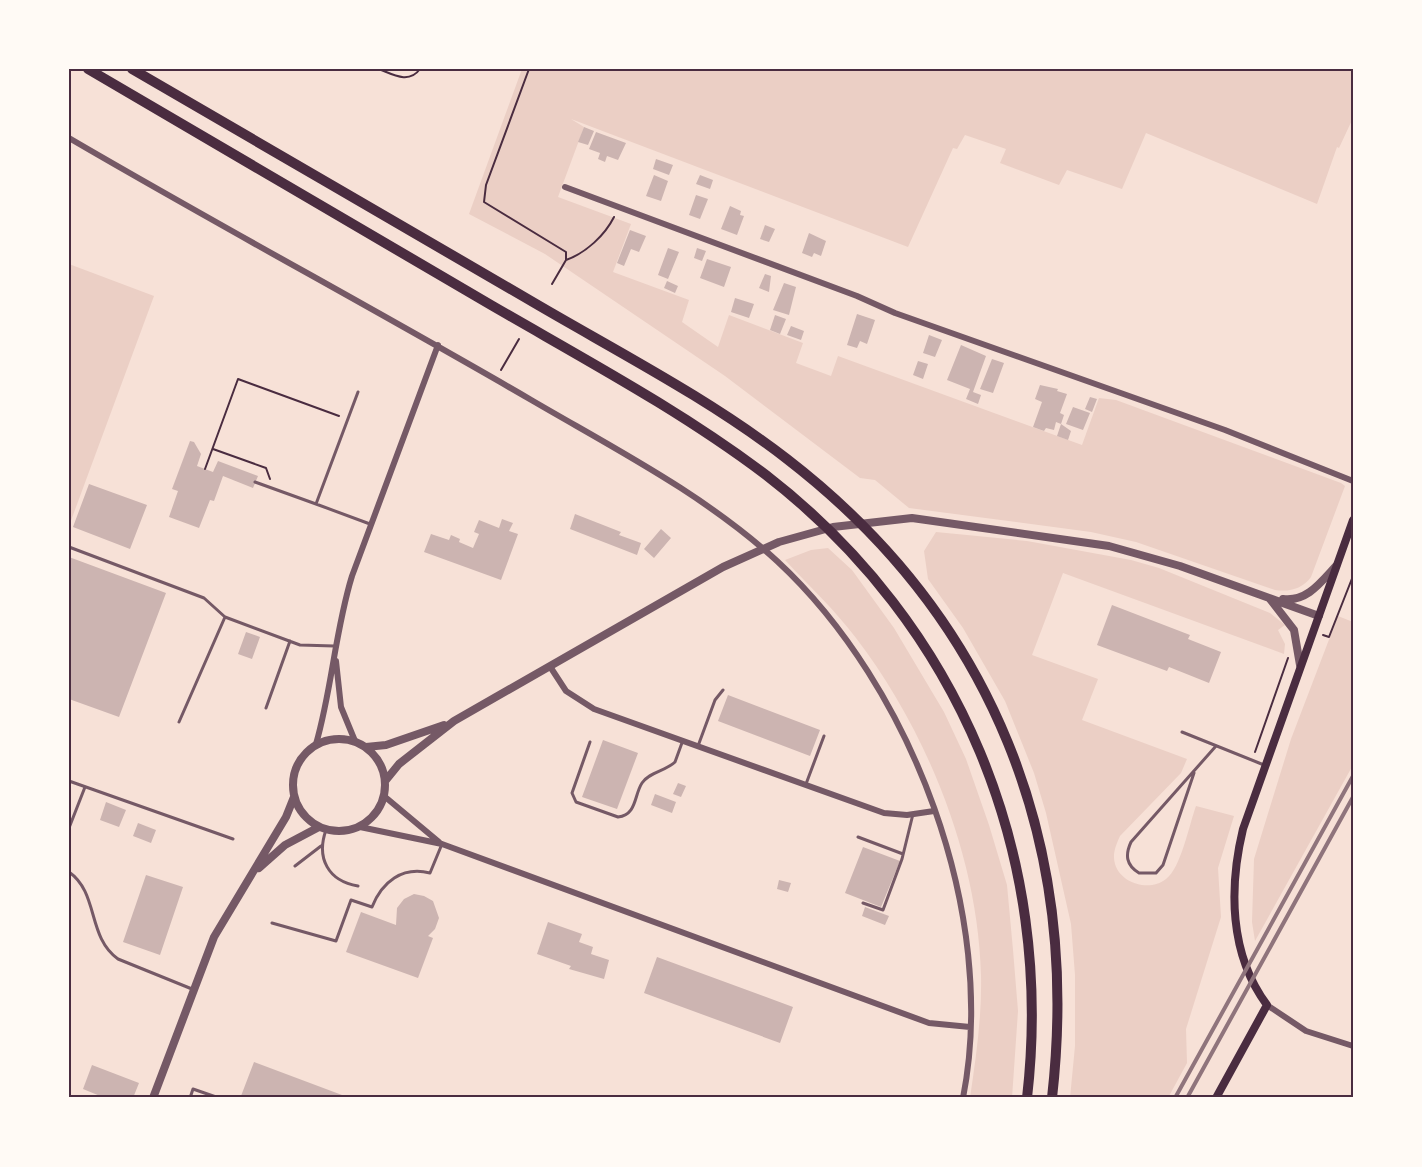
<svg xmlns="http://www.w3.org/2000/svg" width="1422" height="1167" font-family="'Public Sans',sans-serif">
<rect width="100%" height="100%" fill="#f7e1d7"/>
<path fill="#ebcfc5" d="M 522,69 L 1353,69 L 1353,118 L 1339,148 L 1337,147 L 1317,204 L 1146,133 L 1122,189 L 1067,170 L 1059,185 L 1000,163 L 1006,149 L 965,135 L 957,149 L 953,148 L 908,247 L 571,119 L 584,127 L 558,197 L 631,224 L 613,272 L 689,300 L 682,322 L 718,347 L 729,315 L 803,343 L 796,363 L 831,376 L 838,356 L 1082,445 L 1099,398 L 1116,400 L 1341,483 L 1345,486 L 1311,577 C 1302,589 1290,592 1275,590 L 1136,542 L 1091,532 L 909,508 L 875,480 L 860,478 L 725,376 L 545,254 L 469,214 Z
M 69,264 L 154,296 L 69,526 Z
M 936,532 L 1027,541 L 1131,560 L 1159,568 L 1270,613 L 1285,625 L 1278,630 L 1285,644 L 1284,654 L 1063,573 L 1032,655 L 1098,679 L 1082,720 L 1187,759 L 1181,773 L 1120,836 C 1116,845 1112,854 1115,864 C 1121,884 1150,892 1166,879 C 1181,868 1189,825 1196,806 L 1234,816 L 1218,868 L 1221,917 L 1186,1029 L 1187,1063 L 1168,1098 L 1070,1098 L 1075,1046 L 1075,975 L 1071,924 L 1046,813 L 1034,773 L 1005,701 L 963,628 L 928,579 L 924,551 Z
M 828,548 L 852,570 L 894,628 L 944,712 L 966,759 L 989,825 L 1007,885 L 1013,950 L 1018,1011 L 1012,1098 L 970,1098 C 976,1057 982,1017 981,975 C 978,857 927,731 856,638 C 835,610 809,586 785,560 L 811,550 Z
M 1338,616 L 1353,622 L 1353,765 L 1255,941 L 1252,922 L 1254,859 L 1291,739 Z"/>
<path fill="#ccb4b1" d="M 584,127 L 594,131 L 588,145 L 578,142 Z
M 596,132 L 626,143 L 618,160 L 607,156 L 605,162 L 598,159 L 600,153 L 589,149 Z
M 656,159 L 673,165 L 669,175 L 653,169 Z
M 654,175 L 668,181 L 661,201 L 646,196 Z
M 700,175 L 713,180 L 710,189 L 696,184 Z
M 696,195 L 708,199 L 700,219 L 689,215 Z
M 730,206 L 741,211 L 740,215 L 744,216 L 737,235 L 721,229 Z
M 765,225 L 775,229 L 769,242 L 760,239 Z
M 630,230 L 646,236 L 639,252 L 631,249 L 624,266 L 617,263 Z
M 809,233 L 826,241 L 821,256 L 814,253 L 812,257 L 802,253 Z
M 668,248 L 679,252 L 668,279 L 658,275 Z
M 697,248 L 706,251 L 702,261 L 694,258 Z
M 707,259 L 731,267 L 724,287 L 700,278 Z
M 765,274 L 771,276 L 769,292 L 759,288 Z
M 667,281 L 678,286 L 675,293 L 664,288 Z
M 784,283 L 796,287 L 789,315 L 773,310 Z
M 735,298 L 754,304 L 749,318 L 731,312 Z
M 857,314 L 875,320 L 867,344 L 860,341 L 857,348 L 847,345 Z
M 775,315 L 786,319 L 780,334 L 770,330 Z
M 791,326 L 804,331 L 801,340 L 787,335 Z
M 929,335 L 942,340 L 935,357 L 923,353 Z
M 961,345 L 986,356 L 973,392 L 981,395 L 978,404 L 966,399 L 970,389 L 947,380 Z
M 992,359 L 1004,363 L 993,393 L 980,389 Z
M 918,361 L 928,364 L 923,379 L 913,375 Z
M 1040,385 L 1058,389 L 1057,391 L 1067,394 L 1060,413 L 1064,415 L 1061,424 L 1056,422 L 1054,430 L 1046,428 L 1044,431 L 1033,427 L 1042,402 L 1035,399 Z
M 1090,397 L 1097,399 L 1092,412 L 1085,409 Z
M 1073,407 L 1090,413 L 1083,430 L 1066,424 Z
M 1061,424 L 1071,431 L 1068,440 L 1057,436 Z
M 190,441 L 194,442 L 201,454 L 197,466 L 213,472 L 218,461 L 258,476 L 253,488 L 223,476 L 214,501 L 210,500 L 199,528 L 169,517 L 178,491 L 172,489 Z
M 89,484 L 147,505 L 130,549 L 73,527 Z
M 575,514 L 621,532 L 619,535 L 641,543 L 637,555 L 570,529 Z
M 502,519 L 513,523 L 509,531 L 518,534 L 501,580 L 424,552 L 431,534 L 449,540 L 451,535 L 460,539 L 459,542 L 473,548 L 479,534 L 474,532 L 479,520 L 499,528 Z
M 661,529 L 671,538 L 654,558 L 644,549 Z
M 69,557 L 166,593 L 119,717 L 69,699 Z
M 1112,605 L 1190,635 L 1188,639 L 1221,652 L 1209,683 L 1169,667 L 1167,671 L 1097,645 Z
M 246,632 L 260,637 L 252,659 L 238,654 Z
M 728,695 L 820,730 L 810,756 L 718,721 Z
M 603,740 L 638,753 L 617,809 L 582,797 Z
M 678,783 L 686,786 L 681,797 L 673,794 Z
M 655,794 L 676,802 L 672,813 L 651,805 Z
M 106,802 L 126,810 L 119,827 L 100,820 Z
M 138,823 L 156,830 L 151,843 L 133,836 Z
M 863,847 L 900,861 L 881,907 L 845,893 Z
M 146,875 L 183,887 L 160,955 L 123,942 Z
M 779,880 L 791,883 L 788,892 L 777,889 Z
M 414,894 L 424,896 L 433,901 L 439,918 L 435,929 L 428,936 L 433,938 L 418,978 L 346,952 L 361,912 L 396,925 L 397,908 L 404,899 Z
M 865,907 L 889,916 L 885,925 L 862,916 Z
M 548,922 L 582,934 L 579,942 L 593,947 L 591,954 L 609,960 L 604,979 L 569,969 L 571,966 L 537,954 Z
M 657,957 L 793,1007 L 780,1043 L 644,993 Z
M 254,1062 L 350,1098 L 248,1098 L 241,1096 Z
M 92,1065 L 139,1083 L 133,1098 L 105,1098 L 83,1089 Z"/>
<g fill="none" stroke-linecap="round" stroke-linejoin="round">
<path stroke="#4a2c40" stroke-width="2" d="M 379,69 C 394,75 409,84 420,69
M 529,69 L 486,185 L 484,202 L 566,252 L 566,260 L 552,284
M 566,260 C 586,253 605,235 614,217
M 501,370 L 519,339
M 213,449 L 266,468 L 270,479
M 205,469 L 238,379 L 339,416
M 1323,635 L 1329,637 L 1353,576
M 1255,752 L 1288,658"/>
<path stroke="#755966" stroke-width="3" d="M 358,392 L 316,504 L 370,524
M 255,482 L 316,504
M 69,547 L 204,598 L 225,617 L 300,645 L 334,646
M 266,708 L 290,641
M 179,722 L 225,617
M 1182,732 L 1264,765
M 590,742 L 572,793 L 576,802 L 618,817 C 637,815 634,795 642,783 C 649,772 666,771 675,762 L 683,740
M 698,746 L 715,700 L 723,690
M 1194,773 L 1163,865 L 1156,873 L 1139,873 C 1126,865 1125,855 1131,842 L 1216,746
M 69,781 L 233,839
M 806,784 L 824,736
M 69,828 L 85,787
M 326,830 C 316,858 328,881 358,886
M 858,837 L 903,854
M 295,866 L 321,846
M 69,872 C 99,893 87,937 118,959 L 192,989
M 863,903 L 883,910 L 902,859 L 913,814
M 272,923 L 336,941 L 351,900 L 372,907 C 382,882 402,866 430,873 L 442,844
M 190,1098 L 193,1089 L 219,1098"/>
<path stroke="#755966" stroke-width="6" d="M 69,138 C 223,228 380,312 533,401 C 617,450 705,495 777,561 C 912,686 999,915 963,1098
M 565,187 L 857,296 L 895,313 L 1225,430 L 1353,481
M 336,661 L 341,707 L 355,741
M 551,668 L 566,691 L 594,709 L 884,813 L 907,815 L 934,811
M 316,744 C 332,689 335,631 352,576 L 438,345
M 384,796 L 439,842
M 360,827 L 442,844 L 929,1023 L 970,1027
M 1267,1005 L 1306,1031 L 1353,1046"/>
<path stroke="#755966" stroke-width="8" d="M 1270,599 L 1294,630 L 1300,665
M 1283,599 C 1307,602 1321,582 1336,566
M293 785a46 46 0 1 1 92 0a46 46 0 1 1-92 0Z
M 366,747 L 386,745 L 444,725
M 386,780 L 399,764 L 454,721 L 723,567 L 779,542 L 833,527 L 912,518 L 1109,546 L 1180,566 L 1319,616
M 259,868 L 285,845 L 319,827
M 153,1098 L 214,937 L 286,817 L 294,797"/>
<path stroke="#4a2c40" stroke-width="8" d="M 1216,1098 L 1267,1005 C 1229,954 1229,887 1243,829 L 1353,520"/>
<path stroke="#4a2c40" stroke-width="10" d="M 88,69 C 222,148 357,226 491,305 C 584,359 680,410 766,475 C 960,625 1055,855 1027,1098
M 132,69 C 263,145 395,222 526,298 C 614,350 707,397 787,459 C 993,618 1081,842 1052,1098"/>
<path stroke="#8f747c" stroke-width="4" d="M 1175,1098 L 1353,776
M 1187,1098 L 1353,797"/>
</g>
<rect width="1422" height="1167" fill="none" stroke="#fffaf5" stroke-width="141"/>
<rect x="70" y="70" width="1282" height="1026" fill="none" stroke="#4a2c40" stroke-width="2"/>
</svg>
